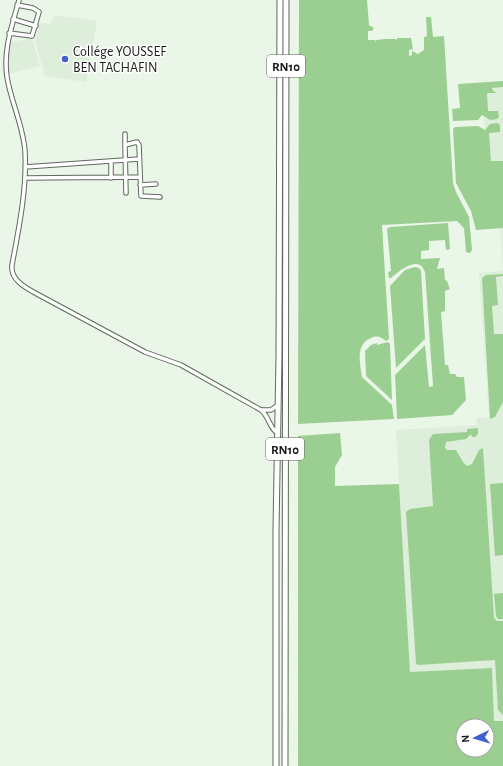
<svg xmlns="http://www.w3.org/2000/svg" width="503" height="766" font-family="'Alegreya Sans',sans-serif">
<rect width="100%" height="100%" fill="#eaf6e8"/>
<path fill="#ddefda" d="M 54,15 L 97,21 L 86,82 L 45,76 L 35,41 L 39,23 L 49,24 L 53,20 Z
M 32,38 L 40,66 L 8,74 L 9,43 Z
M 503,81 L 503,721 L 494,721 L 491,668 L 410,673 L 396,430 L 477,425 L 476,418 L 489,417 L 479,273 L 503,271 L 496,161 L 487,161 L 482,82 Z"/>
<path fill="#9bcf91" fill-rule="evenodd" d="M 299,0 L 367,0 L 369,25 L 374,28 L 372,31 L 368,31 L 368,40 L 375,40 L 375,42 L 376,40 L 385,39 L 385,42 L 385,39 L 396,39 L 397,41 L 397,38 L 411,38 L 413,49 L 409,50 L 409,56 L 412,55 L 412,51 L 418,54 L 424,50 L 424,37 L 427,36 L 426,17 L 431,17 L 433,37 L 444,36 L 453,183 L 456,192 L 469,217 L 472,250 L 470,253 L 466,252 L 464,228 L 457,221 L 382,225 L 389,339 L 386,341 C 381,337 377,335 371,338 C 355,344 360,364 362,377 L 392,405 L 394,419 L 298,424 Z
M 503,81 L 503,87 L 492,88 L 493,91 L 497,93 L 487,93 L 488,111 L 498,111 L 499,117 L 497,119 L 490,120 L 482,115 L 478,120 L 453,121 L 452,109 L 460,108 L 458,84 Z
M 497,123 L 500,125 L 500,132 L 489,133 L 491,161 L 503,161 L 503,228 L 476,230 L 471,211 L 456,183 L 453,129 L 455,127 L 478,126 L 485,130 L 490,124 Z
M 448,223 L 450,249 L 446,250 L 445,240 L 429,241 L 429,250 L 421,251 L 421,259 L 440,258 L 437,269 L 444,268 L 445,280 L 447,281 L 450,289 L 445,291 L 445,311 L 441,312 L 445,365 L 448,365 L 450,374 L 455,374 L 457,377 L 464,377 L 466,400 L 452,415 L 397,419 L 395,375 L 425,345 L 429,387 L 433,386 L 425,272 C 419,254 399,271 391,278 L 389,278 L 388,272 L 391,271 L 387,229 L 390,227 Z
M 415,267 L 419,268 L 421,271 L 425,339 L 396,368 L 390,286 L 405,270 Z
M 503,274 L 503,276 L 496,277 L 498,305 L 492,306 L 494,334 L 503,334 L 503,402 L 495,417 L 490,419 L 482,278 L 486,275 Z
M 377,343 L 377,345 L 388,342 L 390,344 L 392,400 L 366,376 L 365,351 L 371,345 Z
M 478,428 L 478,434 L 475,437 L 472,437 L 471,434 L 466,439 L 446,442 L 445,448 L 447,450 L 456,450 L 463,462 L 467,466 L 472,464 L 479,450 L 483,448 L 494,618 L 497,621 L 503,621 L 503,715 L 498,710 L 495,660 L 418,665 L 416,664 L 406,512 L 410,509 L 433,506 L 429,440 L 433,434 L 467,432 L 467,429 Z
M 340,433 L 342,455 L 335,467 L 335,486 L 399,484 L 410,672 L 492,668 L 494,721 L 503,721 L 503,766 L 298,766 L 298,436 ZM 463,726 L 487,726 L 487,750 L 463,750 Z
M 503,483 L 503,555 L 495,556 L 490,484 Z
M 503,593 L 503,619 L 498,619 L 496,616 L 494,594 Z"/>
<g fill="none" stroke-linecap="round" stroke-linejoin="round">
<defs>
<path id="minor" d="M 19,0 C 12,26 3,50 7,77 C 11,102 23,125 25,151 C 27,190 19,227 12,265 C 10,280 26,288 37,294 L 145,352 L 181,365 L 261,410 C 269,416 270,430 278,433
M 13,19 L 36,26
M 9,33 L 32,36 L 39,12 L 33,8 L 17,5
M 125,134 L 125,144
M 111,161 L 111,178
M 25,167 L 139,159
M 25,178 L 140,177
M 140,185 L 156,184
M 126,193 L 125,145 L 137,142 L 139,145 L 141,196 L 160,197
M 262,410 L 271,410 L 278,405"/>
<path id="highway" d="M 276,766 L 276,530 L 279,355 L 280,0
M 285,766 L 286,0"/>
</defs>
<use href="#minor" stroke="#5f6a5d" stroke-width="5.5"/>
<use href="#highway" stroke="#5f6a5d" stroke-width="7"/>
<use href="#minor" stroke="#fff" stroke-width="3.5"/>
<use href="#highway" stroke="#fff" stroke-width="5"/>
</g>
<circle fill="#425ed1" stroke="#fff" stroke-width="1.5" cx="65" cy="59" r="4"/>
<g text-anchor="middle" stroke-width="3" stroke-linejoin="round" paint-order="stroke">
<g fill="#fff" stroke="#5f625e" stroke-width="1">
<rect x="267" y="55" width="38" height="22" rx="3"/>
<rect x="266" y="438" width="38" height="22" rx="3"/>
</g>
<g font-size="13" font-weight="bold" fill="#1a1e19">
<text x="286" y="71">RN10</text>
<text x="285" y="454">RN10</text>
</g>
<g font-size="14" fill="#1a1e19" stroke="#fff" text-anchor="start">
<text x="73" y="56">Collége YOUSSEF<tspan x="73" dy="16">BEN TACHAFIN</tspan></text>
</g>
</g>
<g transform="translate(475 738) rotate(265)"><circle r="19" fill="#ffffff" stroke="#a3a5a3"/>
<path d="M0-3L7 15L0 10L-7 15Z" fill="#425ed1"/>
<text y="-6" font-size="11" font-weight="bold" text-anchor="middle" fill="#1a1e19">N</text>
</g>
</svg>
